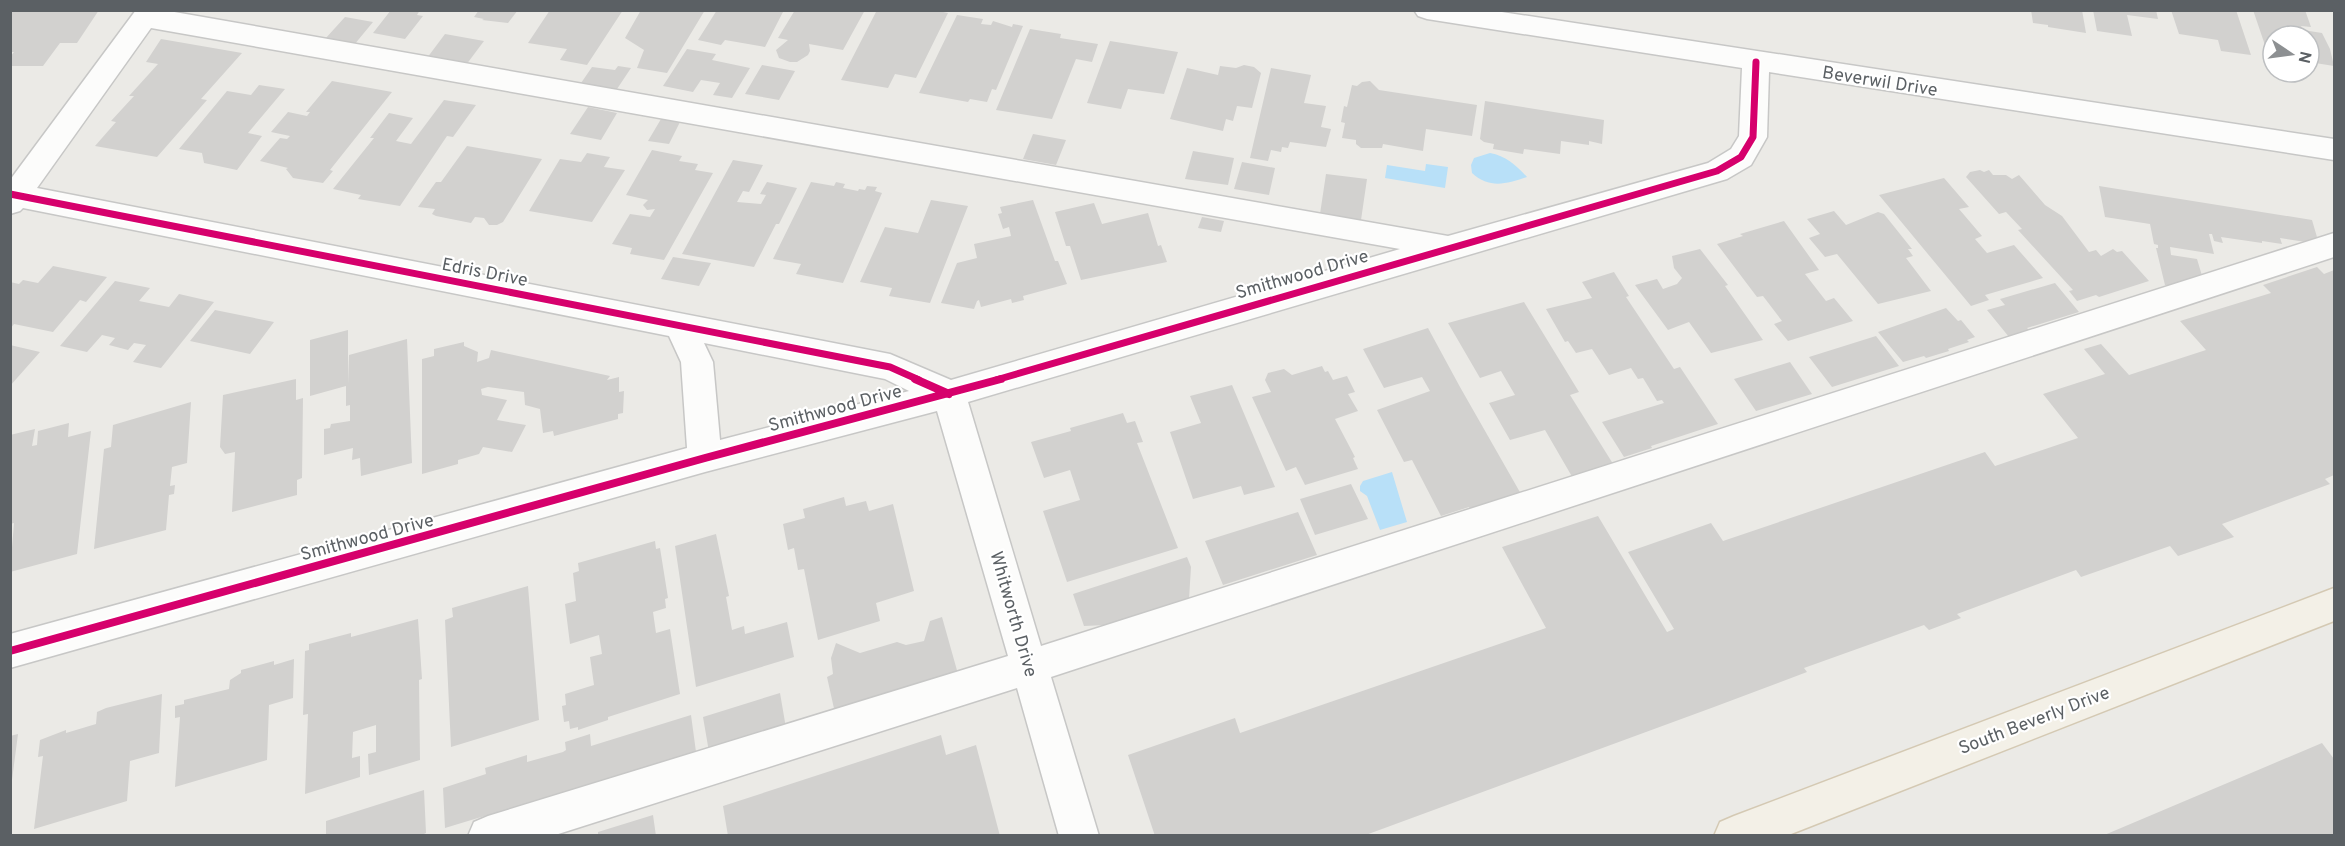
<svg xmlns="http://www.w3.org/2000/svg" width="2345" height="846" font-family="Overpass,sans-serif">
<rect width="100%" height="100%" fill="#ebeae6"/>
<path fill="#b8e0f8" d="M 1490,153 C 1506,156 1516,165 1527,177 C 1507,184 1489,189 1472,173 L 1471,165 L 1474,158 Z
M 1426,164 L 1448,167 L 1445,188 L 1385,178 L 1387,165 L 1425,171 Z
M 1392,472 L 1407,522 L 1380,530 L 1367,496 L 1360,491 L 1360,486 L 1363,481 Z"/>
<path fill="#d2d1cf" d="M 10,10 L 99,10 L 77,43 L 60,43 L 43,66 L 10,66 L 10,57 L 14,52 L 10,52 Z
M 391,10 L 420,10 L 417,15 L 423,16 L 405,39 L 373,33 Z
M 479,10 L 518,10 L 508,23 L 482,20 L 484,19 L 474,17 Z
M 550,10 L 623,10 L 587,65 L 560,60 L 567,49 L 528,43 Z
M 641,10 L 705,10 L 667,73 L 637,68 L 644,50 L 625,38 Z
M 717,10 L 784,10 L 765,47 L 725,40 L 721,45 L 698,40 Z
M 795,10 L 865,10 L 843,50 L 809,44 L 810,51 L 808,55 L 797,62 L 790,62 L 779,58 L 776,50 L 788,40 L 778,38 Z
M 877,10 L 933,10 L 948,13 L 916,78 L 895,74 L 888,88 L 841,80 Z
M 2031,10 L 2082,10 L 2086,33 L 2048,27 L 2048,25 L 2033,23 Z
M 2093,10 L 2156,10 L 2158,19 L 2127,15 L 2132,36 L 2097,31 Z
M 2171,10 L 2236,10 L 2251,55 L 2221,51 L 2218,40 L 2179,34 Z
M 2253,10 L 2305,10 L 2311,27 L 2301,26 L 2303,30 L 2322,33 L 2330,49 L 2334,66 L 2309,62 L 2309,36 L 2273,36 L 2273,51 L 2267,51 Z
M 957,15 L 983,19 L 981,24 L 991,25 L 993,21 L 1012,27 L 1013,24 L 1023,26 L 996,90 L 992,89 L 987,102 L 970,99 L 968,102 L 919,93 Z
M 345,17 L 373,22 L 354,45 L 325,39 Z
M 1030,29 L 1061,34 L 1060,38 L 1098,44 L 1092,62 L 1076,59 L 1052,119 L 996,110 Z
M 445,34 L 484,41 L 466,65 L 427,58 Z
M 161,39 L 242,53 L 201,99 L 207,100 L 157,157 L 95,146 L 116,122 L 111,121 L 134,96 L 129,96 L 158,64 L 146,62 Z
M 1110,41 L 1178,52 L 1164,94 L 1128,89 L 1121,109 L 1087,103 Z
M 687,49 L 716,54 L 712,60 L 750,68 L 732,98 L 713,95 L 720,83 L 701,80 L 693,92 L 663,86 Z
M 762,65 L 795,71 L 779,100 L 745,94 Z
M 1244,65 L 1254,67 L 1261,73 L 1252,108 L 1237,106 L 1233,121 L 1226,119 L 1223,131 L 1170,119 L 1187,68 L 1218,75 L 1220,66 L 1236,68 Z
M 618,66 L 631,68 L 615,92 L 579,86 L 592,67 L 615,70 Z
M 1271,68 L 1311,75 L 1304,103 L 1326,106 L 1321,127 L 1331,129 L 1326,147 L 1290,142 L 1288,148 L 1282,147 L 1281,152 L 1271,150 L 1268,161 L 1250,158 Z
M 332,81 L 392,92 L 330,170 L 333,171 L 323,183 L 293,178 L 286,169 L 288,168 L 260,161 L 280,138 L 287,139 L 290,136 L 271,132 L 288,112 L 307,116 L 310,112 L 306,112 Z
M 1370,81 L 1379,90 L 1477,105 L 1472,136 L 1426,129 L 1423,151 L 1383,144 L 1382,148 L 1361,148 L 1356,144 L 1356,140 L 1342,138 L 1345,123 L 1341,122 L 1344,106 L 1347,107 L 1352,85 L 1357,86 L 1362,82 Z
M 259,85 L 285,89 L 248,133 L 262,136 L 237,170 L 204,163 L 202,153 L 179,149 L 227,91 L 251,95 Z
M 444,100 L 476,105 L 453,137 L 447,136 L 400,206 L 358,199 L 361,195 L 333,189 L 374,138 L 370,138 L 389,113 L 413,118 L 396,141 L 411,144 Z
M 1485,101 L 1604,120 L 1602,144 L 1589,141 L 1589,145 L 1561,141 L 1560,154 L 1524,149 L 1523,154 L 1493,149 L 1494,144 L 1484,142 L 1480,139 Z
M 588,107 L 617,113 L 601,140 L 570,134 Z
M 661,119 L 680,122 L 669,144 L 648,141 Z
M 1033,134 L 1066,140 L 1056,165 L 1023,159 Z
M 467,146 L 542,159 L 503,222 L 497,225 L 489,225 L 484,218 L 475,217 L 471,223 L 436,216 L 432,214 L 435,209 L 418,207 L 436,182 L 441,182 Z
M 652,150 L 682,156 L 679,161 L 698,164 L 695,170 L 713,173 L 664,260 L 630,254 L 632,248 L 612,244 L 630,214 L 650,217 L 655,209 L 647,210 L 643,205 L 648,200 L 626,195 Z
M 1193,151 L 1234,158 L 1228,185 L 1185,179 Z
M 587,153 L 610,157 L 604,167 L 625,170 L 592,222 L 529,211 L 560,159 L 581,162 Z
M 733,160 L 763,165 L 749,192 L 743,191 L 737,202 L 761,204 L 766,195 L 760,194 L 767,182 L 797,188 L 779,224 L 776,224 L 754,267 L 682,254 Z
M 1242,162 L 1275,168 L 1269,195 L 1234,189 Z
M 1980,170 L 1984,172 L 1989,170 L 1993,175 L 2006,175 L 2012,179 L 2019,175 L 2045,205 L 2062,216 L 2089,252 L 2096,250 L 2101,256 L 2113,249 L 2117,252 L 2122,251 L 2149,281 L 2099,297 L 2096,295 L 2077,301 L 2069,291 L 2073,290 L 2018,230 L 2022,229 L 2006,212 L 1999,214 L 1966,177 L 1970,172 Z
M 1326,174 L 1367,179 L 1361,220 L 1320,214 Z
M 1944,178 L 1969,207 L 1959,209 L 1982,236 L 1975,239 L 1987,253 L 2014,245 L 2043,278 L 1985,295 L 1989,300 L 1971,306 L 1879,195 Z
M 811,182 L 834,186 L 836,182 L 845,184 L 843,188 L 858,191 L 859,189 L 865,190 L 867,186 L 877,187 L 875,191 L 882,193 L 843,283 L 796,274 L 801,264 L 773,259 Z
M 2099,186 L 2312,220 L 2319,244 L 2280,238 L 2282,244 L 2262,241 L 2262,243 L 2221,237 L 2223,243 L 2214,241 L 2212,234 L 2209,234 L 2214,254 L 2170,247 L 2171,255 L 2197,259 L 2203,279 L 2178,287 L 2165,285 L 2156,248 L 2158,248 L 2158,245 L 2154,244 L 2150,224 L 2105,217 Z
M 931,200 L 968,206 L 930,303 L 889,296 L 892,288 L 860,282 L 885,227 L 918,233 Z
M 1033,200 L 1055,261 L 1058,261 L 1067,284 L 1023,296 L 1024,300 L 1012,303 L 1011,299 L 981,307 L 979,300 L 977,301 L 974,309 L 941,303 L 957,263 L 977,258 L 974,244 L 1011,236 L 1009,227 L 1003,229 L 998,214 L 1002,213 L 1000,207 Z
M 1094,203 L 1102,224 L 1148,213 L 1158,246 L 1161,245 L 1167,262 L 1081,280 L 1070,246 L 1066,246 L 1055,212 Z
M 1834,211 L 1846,225 L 1878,212 L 1884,214 L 1912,249 L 1908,249 L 1913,256 L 1906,258 L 1931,291 L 1878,304 L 1837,254 L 1825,257 L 1809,238 L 1820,234 L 1807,219 Z
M 1202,217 L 1224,221 L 1221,232 L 1198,228 Z
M 1784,221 L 1819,270 L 1805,274 L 1826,301 L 1834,298 L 1853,321 L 1788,341 L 1774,324 L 1782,321 L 1763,296 L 1757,297 L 1717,244 L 1743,236 L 1740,234 Z
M 1700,249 L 1728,285 L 1725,286 L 1763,340 L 1711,353 L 1689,322 L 1668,330 L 1635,285 L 1657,279 L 1663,289 L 1677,284 L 1682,278 L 1674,268 L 1672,256 Z
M 673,257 L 711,263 L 699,286 L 661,279 Z
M 53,266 L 107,277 L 86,302 L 80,300 L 53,332 L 14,324 L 10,329 L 10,282 L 19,284 L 23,280 L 38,283 Z
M 2317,267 L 2324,274 L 2334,270 L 2334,475 L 2325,479 L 2330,484 L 2222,524 L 2234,537 L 2178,556 L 2170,546 L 2081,577 L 2076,570 L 1957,614 L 1961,618 L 1929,630 L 1924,625 L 1804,668 L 1807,672 L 1714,707 L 1363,836 L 1155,836 L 1128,755 L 1235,718 L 1240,733 L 1546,628 L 1502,547 L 1598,516 L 1667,632 L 1674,629 L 1628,552 L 1711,523 L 1723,541 L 1985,452 L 1995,466 L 2078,438 L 2043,394 L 2105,374 L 2084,349 L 2101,344 L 2129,375 L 2206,350 L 2180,321 L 2271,293 L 2263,285 Z
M 1614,272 L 1629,296 L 1626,297 L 1674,369 L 1680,367 L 1718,424 L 1651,446 L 1652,448 L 1624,457 L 1602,422 L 1664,403 L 1662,400 L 1657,401 L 1643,378 L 1638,379 L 1631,368 L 1609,375 L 1592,349 L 1576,353 L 1568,341 L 1565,342 L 1546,309 L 1592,298 L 1582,282 Z
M 115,281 L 150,288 L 139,301 L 169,307 L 179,294 L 214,302 L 161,368 L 133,362 L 146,345 L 134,343 L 128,350 L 109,345 L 115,338 L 102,335 L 87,352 L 60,346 Z
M 2055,283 L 2079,312 L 2027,328 L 2030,331 L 2009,337 L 1987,310 L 2005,305 L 2000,299 Z
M 1524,302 L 1579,392 L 1570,395 L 1615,467 L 1574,480 L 1545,430 L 1510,440 L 1489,403 L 1515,395 L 1501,371 L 1480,378 L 1448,323 Z
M 1946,308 L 1958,321 L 1961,320 L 1975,337 L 1967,340 L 1969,342 L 1948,349 L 1949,351 L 1926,358 L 1924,356 L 1903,362 L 1878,332 Z
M 215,310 L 274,322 L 250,354 L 190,341 Z
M 1428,328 L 1460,387 L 1521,494 L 1471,510 L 1469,507 L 1441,516 L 1412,460 L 1404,462 L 1377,410 L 1430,391 L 1422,377 L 1384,388 L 1363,349 Z
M 348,330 L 348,384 L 349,355 L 407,339 L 412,463 L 361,476 L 360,458 L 352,460 L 353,448 L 324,455 L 324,429 L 330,428 L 331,424 L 350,421 L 350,405 L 346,406 L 346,386 L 310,396 L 310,340 Z
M 1876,336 L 1899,366 L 1832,387 L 1809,357 Z
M 464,342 L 464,346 L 478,352 L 477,362 L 489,358 L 491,350 L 610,376 L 607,380 L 619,377 L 619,392 L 624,391 L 623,413 L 618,414 L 618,419 L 554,436 L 553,431 L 543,433 L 540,409 L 525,405 L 524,392 L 488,387 L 481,389 L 482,395 L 507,400 L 497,420 L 526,425 L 512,452 L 483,447 L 479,454 L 458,460 L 458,464 L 422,474 L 422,359 L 434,356 L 434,349 Z
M 10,345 L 40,352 L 10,386 Z
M 1790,362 L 1812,394 L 1756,411 L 1734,379 Z
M 1322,366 L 1325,372 L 1328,371 L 1333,380 L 1347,376 L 1355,392 L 1348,394 L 1358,411 L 1335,419 L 1355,457 L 1353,458 L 1358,469 L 1305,485 L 1296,467 L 1286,471 L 1252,397 L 1271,392 L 1265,380 L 1268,373 L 1284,369 L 1292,375 Z
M 296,379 L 296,400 L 303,398 L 302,478 L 297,480 L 297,495 L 232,512 L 235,452 L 225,454 L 220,447 L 223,395 Z
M 1232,385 L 1275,487 L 1244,495 L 1241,486 L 1193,499 L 1170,432 L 1201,423 L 1190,396 Z
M 191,402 L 187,463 L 172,467 L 170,486 L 175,485 L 174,494 L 169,495 L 166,530 L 94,549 L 104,449 L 111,447 L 113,425 Z
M 1123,413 L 1127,423 L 1135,421 L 1143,442 L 1137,443 L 1178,548 L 1067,582 L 1043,511 L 1080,500 L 1070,470 L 1044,478 L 1031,442 L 1071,431 L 1070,428 Z
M 69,423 L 68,437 L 91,431 L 77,554 L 10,572 L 14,523 L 10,524 L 10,435 L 35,429 L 32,446 L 37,445 L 38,431 Z
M 1351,484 L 1368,519 L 1315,535 L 1300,499 Z
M 844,497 L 846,506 L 866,501 L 869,511 L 893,504 L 914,591 L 876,603 L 880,621 L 818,640 L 804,569 L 798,570 L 794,548 L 788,550 L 783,524 L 805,518 L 803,509 Z
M 1298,512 L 1317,555 L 1223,585 L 1205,541 Z
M 716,534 L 729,596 L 726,597 L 732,630 L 744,626 L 745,634 L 787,622 L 794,657 L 696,687 L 675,546 Z
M 655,541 L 656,549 L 660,548 L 668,598 L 665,599 L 666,608 L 653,612 L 656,633 L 670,629 L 680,694 L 608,717 L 608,720 L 578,730 L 578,727 L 570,729 L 569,721 L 564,722 L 562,706 L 566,705 L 565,694 L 594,685 L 590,657 L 602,654 L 599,635 L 570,644 L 565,604 L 576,601 L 573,573 L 579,571 L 578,563 Z
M 1187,557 L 1191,567 L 1189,599 L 1106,625 L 1084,626 L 1073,594 Z
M 528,586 L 539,720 L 451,747 L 445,620 L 453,617 L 452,608 Z
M 942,617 L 958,674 L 835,713 L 827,677 L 833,674 L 831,658 L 836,643 L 860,653 L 897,642 L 906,645 L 924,641 L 930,621 Z
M 418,619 L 422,679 L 419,680 L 420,760 L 369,775 L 368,754 L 376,752 L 376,725 L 353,732 L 352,758 L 360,756 L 360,777 L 305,794 L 308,714 L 303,715 L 305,651 L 309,650 L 309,644 L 351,633 L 351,637 Z
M 294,659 L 293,698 L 269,705 L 267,760 L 175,787 L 180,717 L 175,718 L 175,706 L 184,704 L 184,700 L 229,689 L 230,680 L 241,673 L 241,670 L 274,661 L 274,665 Z
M 780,693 L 786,728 L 709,752 L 703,717 Z
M 162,694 L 159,753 L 130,761 L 127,801 L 34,829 L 43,756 L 38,757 L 40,740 L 66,730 L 66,733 L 96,724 L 97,712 L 106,708 Z
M 691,715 L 696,752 L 445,828 L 443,788 L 486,774 L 485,768 L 527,755 L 527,762 L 563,752 L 566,750 L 565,742 L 590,734 L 591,746 Z
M 18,734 L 12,780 L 10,780 L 10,736 Z
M 941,735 L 946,755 L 976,745 L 1000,836 L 728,836 L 723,806 Z
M 2322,743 L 2334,759 L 2334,836 L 2102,836 Z
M 424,790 L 426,833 L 420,836 L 326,836 L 326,821 Z
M 653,815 L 656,836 L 598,836 L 598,832 Z"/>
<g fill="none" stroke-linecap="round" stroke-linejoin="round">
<defs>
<path id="minor" d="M 136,10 L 163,10 L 1448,236 L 1708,163 L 1731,149 L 1739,136 L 1742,68 L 1427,19 L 1418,16 L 1414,10 L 1489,10 L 2334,139 L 2334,160 L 1769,72 L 1767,137 L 1751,165 L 1727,179 L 968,402 L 1041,646 L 2334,233 L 2334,257 L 1051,677 L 1099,836 L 1059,836 L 1017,688 L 552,836 L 468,836 L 474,822 L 488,816 L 1008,656 L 937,411 L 705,472 L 10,668 L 10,634 L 687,448 L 681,362 L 669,336 L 23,208 L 20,211 L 10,214 L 10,180 ZM 151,28 L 1400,249 L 951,380 L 890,354 L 37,188 ZM 704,343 L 885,379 L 909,391 L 720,440 L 713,362 Z"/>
<path id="major" d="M 2334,588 L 2334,621 L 1786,836 L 1714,836 L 1720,822 L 1734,816 Z"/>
</defs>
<use href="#minor" stroke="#c7c7c6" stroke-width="3"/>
<use href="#major" stroke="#d4c9b3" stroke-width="3"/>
<use href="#minor" fill="#fcfcfb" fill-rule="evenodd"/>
<use href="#major" fill="#f3f0e7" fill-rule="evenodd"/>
<defs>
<path id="cycleway-far1" d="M 10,194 L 890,367 L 919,380
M 996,380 L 1717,171 L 1741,157 L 1753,137 L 1756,62"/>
<path id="cycleway" d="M 915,379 L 949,394
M 10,651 L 705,458 L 1001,379"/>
</defs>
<use href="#cycleway-far1" stroke="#fff" stroke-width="10"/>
<use href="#cycleway" stroke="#fff" stroke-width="12"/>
<use href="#cycleway-far1" stroke="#d6006c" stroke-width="7"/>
<use href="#cycleway" stroke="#d6006c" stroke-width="8"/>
</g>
<g text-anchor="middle" stroke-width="4.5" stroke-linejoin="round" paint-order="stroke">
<g font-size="18" fill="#5b6064" stroke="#fff">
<text transform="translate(1880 81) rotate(9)" y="6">Beverwil Drive</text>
<text transform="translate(485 272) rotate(11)" y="6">Edris Drive</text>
<text transform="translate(1302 274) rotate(-16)" y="6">Smithwood Drive</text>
<text transform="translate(835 408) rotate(-15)" y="6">Smithwood Drive</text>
<text transform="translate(367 537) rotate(-15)" y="6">Smithwood Drive</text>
<text transform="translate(1014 614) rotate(74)" y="6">Whitworth Drive</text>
<text transform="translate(2034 720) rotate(-21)" y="6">South Beverly Drive</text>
</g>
</g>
<rect width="2345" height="846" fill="none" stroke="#5b6064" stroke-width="24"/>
<g transform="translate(2291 54) rotate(103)"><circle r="28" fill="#ffffff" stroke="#bdbfc1" stroke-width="1.5"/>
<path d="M0-4.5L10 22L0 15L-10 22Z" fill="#8d9092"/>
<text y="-9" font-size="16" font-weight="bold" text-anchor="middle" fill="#5b6064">N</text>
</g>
</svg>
